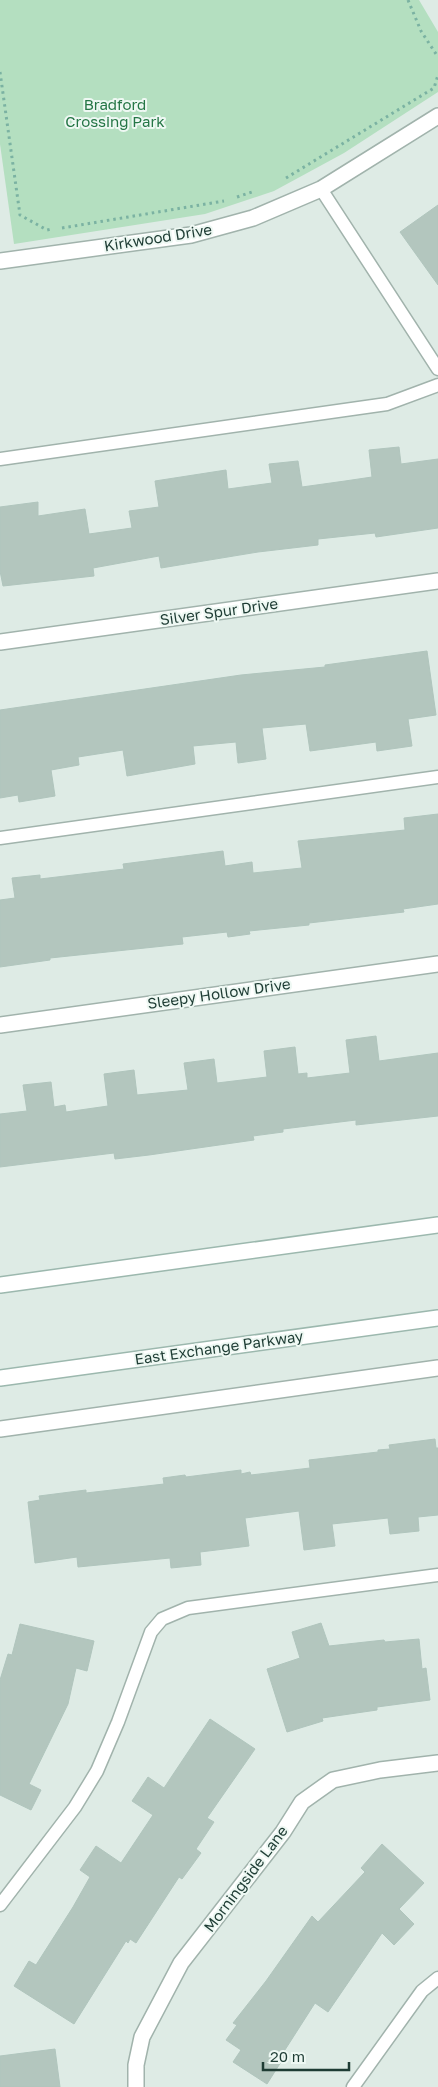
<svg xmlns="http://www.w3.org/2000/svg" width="438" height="2087" font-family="'Golos Text',sans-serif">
<rect width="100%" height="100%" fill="#deebe5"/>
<path fill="#b4dfc0" d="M 0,0 L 419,0 L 438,32 L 438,92 L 344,153 L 274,191 L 205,214 L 14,244 L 0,144 Z"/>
<path fill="#b3c6be" stroke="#b0c5bd" d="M 438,205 L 438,285 L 400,232 Z
M 399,447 L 401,464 L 438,459 L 438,528 L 376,537 L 375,533 L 318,539 L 318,545 L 258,552 L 161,568 L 159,556 L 93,568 L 94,576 L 3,586 L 0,571 L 0,507 L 38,502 L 38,516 L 85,509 L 89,534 L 132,528 L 129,511 L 159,507 L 155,481 L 226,470 L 228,489 L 272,483 L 269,464 L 298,461 L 302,487 L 345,481 L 372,477 L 369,450 Z
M 427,651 L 436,715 L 408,719 L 412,746 L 377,751 L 376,742 L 310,751 L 306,724 L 262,728 L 266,759 L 238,763 L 236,742 L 193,746 L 195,764 L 127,776 L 123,750 L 78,757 L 79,765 L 51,770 L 55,796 L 19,802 L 18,795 L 0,798 L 0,710 L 241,675 L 325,667 L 325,665 Z
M 438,814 L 438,904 L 403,909 L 404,912 L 309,923 L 309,925 L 249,931 L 250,934 L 228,937 L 227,932 L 182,937 L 183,944 L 50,958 L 50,960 L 0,967 L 0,900 L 15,898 L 12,878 L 40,875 L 40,879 L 124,869 L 123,864 L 223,851 L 225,866 L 252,862 L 253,873 L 302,868 L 298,841 L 405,830 L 404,818 Z
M 376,1036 L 379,1061 L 438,1053 L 438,1116 L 356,1125 L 356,1120 L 283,1129 L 283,1132 L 253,1136 L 254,1140 L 149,1155 L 115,1159 L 114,1153 L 0,1167 L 0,1114 L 27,1111 L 23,1085 L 51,1082 L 54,1107 L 65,1105 L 66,1112 L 108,1106 L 104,1074 L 134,1070 L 137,1095 L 188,1090 L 184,1063 L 214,1059 L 217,1083 L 267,1077 L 264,1051 L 295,1047 L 298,1074 L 307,1073 L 307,1078 L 350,1073 L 346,1040 Z
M 435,1439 L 436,1448 L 438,1448 L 438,1515 L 418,1517 L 419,1531 L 390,1534 L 388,1518 L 332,1524 L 335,1546 L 304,1550 L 299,1511 L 245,1518 L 249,1546 L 200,1552 L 201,1565 L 171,1568 L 170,1558 L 78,1567 L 77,1557 L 35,1563 L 28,1502 L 40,1500 L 39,1496 L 86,1490 L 86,1493 L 164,1484 L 163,1478 L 185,1475 L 186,1477 L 241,1470 L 241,1474 L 250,1472 L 251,1475 L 310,1468 L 309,1460 L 378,1452 L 378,1450 L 390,1449 L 389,1445 Z
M 321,1623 L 329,1646 L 384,1640 L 385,1642 L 419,1639 L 422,1669 L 426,1668 L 430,1700 L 377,1707 L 377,1710 L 322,1718 L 323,1721 L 287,1732 L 267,1669 L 300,1658 L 292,1632 Z
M 20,1624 L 94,1641 L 87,1671 L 76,1668 L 68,1704 L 29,1784 L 41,1790 L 31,1810 L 0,1795 L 0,1680 L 8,1654 L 12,1655 Z
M 210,1719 L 255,1749 L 207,1818 L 214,1822 L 196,1849 L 201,1853 L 182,1879 L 179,1877 L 136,1943 L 130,1939 L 128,1943 L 126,1941 L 74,2024 L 14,1986 L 29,1961 L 36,1965 L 73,1907 L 90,1877 L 80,1870 L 96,1846 L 121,1863 L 153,1815 L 132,1801 L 148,1777 L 164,1788 Z
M 382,1844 L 424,1883 L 399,1909 L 414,1924 L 394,1945 L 382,1933 L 328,2012 L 315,2003 L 283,2053 L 286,2054 L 267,2084 L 233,2062 L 241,2050 L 226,2040 L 237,2025 L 233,2023 L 266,1981 L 312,1916 L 318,1922 L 365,1872 L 361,1868 Z
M 55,2049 L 60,2087 L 0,2087 L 0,2056 Z"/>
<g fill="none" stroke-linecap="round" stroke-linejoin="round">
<defs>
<path id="lane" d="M 321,189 L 438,369
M 0,459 L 387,404 L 438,385
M 0,838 L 438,777
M 0,1905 L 75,1807 L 97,1771 L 118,1722 L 151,1632 L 162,1619 L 188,1608 L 438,1575
M 353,2087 L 422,1991 L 438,1978"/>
<path id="street" d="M 0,261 L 191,235 L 253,218 L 321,189 L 438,116
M 0,642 L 438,581
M 0,1025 L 438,964
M 0,1429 L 438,1368
M 136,2087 L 136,2065 L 142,2037 L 181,1963 L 283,1832 L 302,1802 L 333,1780 L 380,1770 L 438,1763"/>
<path id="secondary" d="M 0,1285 L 438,1225
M 0,1378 L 438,1318"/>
</defs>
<use href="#lane" stroke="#a1b3ac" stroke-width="15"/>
<use href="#street" stroke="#a1b3ac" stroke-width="18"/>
<use href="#secondary" stroke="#9cb8ae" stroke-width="18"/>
<path stroke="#7bb2a2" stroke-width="3" stroke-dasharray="2.5 4" stroke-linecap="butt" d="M 408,0 L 421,31 L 438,57
M 0,72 L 20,215 L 47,230 L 51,229
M 286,178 L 434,88 L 438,75
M 237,197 L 255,191
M 62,228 L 224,201"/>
<use href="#lane" stroke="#fff" stroke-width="12"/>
<use href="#street" stroke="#fff" stroke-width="15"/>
<use href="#secondary" stroke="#fff" stroke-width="15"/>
</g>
<g text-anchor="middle" stroke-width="4" stroke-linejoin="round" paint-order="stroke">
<g font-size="15" fill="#257646" stroke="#eef8f3">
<text x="115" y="110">Bradford<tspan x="115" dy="17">Crossing Park</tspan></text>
</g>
<g font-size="15" fill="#1e3c34" stroke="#eef8f3">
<text transform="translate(158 238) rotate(-9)" y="5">Kirkwood Drive</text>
<text transform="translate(219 612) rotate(-8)" y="5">Silver Spur Drive</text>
<text transform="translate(219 994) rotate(-8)" y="5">Sleepy Hollow Drive</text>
<text transform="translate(219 1348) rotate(-8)" y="5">East Exchange Parkway</text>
<text transform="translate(246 1879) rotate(-53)" y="5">Morningside Lane</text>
</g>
</g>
<path d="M263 2062v8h86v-8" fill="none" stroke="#1e3c34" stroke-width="2.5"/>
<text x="270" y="2062" font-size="15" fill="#1e3c34" stroke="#eef8f3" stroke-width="4" paint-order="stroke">20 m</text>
</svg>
